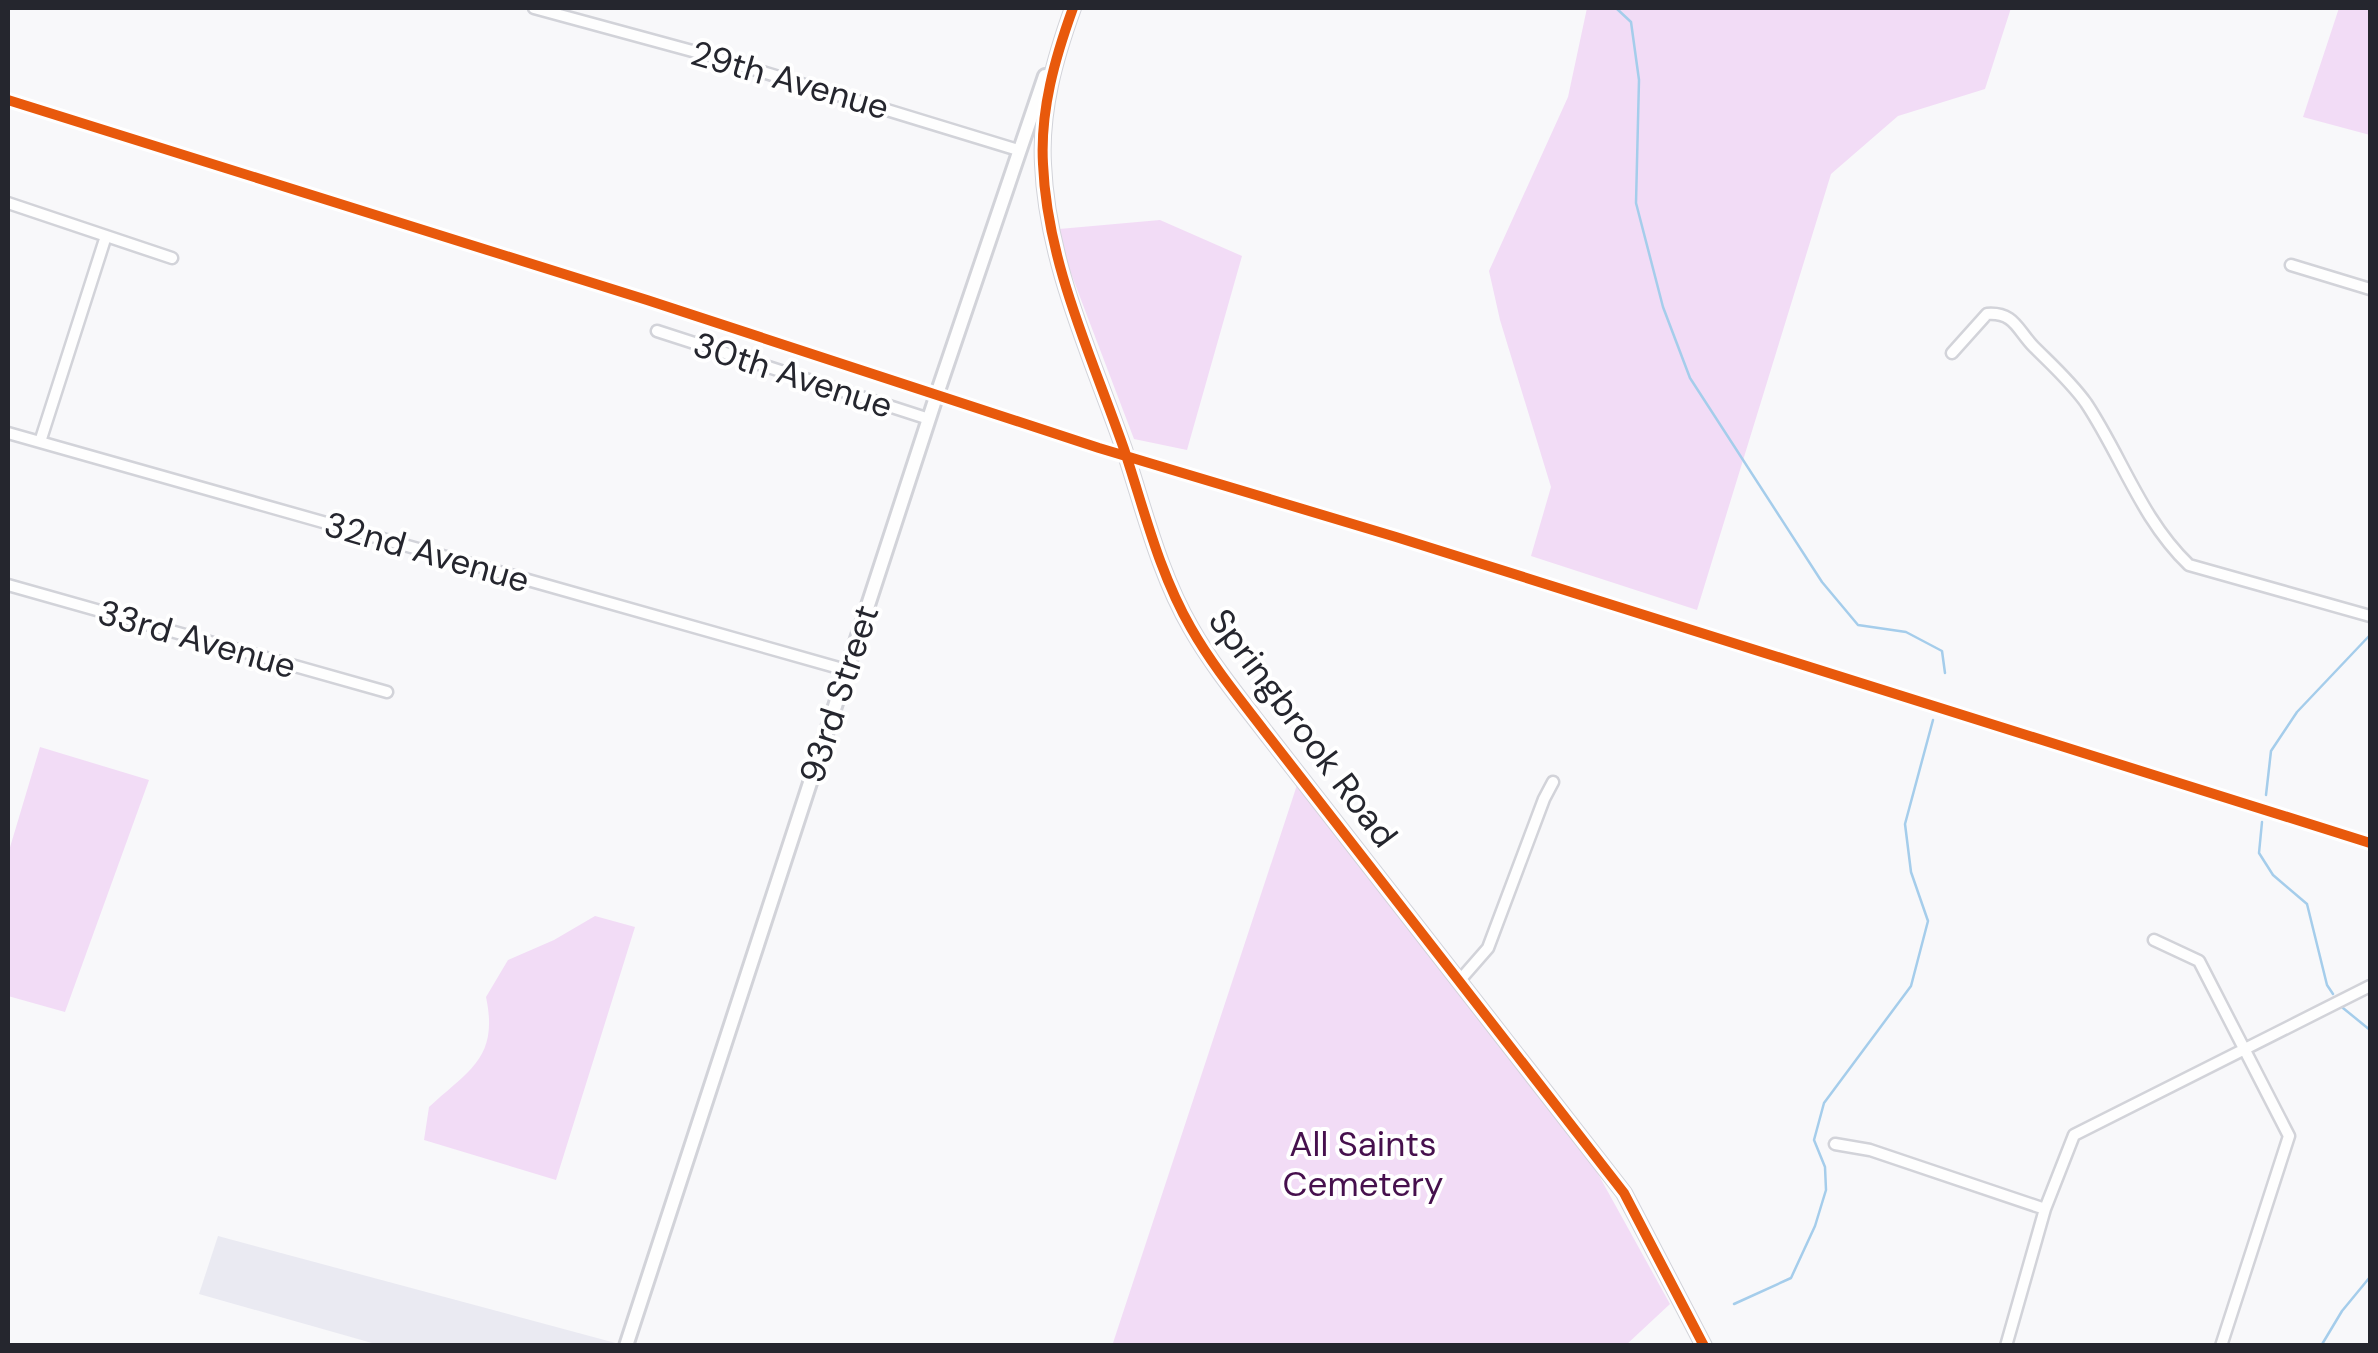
<svg xmlns="http://www.w3.org/2000/svg" width="2378" height="1353" font-family="'DM Sans',sans-serif">
<rect width="100%" height="100%" fill="#f8f8fa"/>
<path fill="#eaeaf2" d="M 218,1236 L 623,1345 L 379,1345 L 199,1294 Z"/>
<path fill="#f2dcf6" d="M 1587,8 L 2011,8 L 1985,89 L 1898,116 L 1831,174 L 1697,610 L 1531,556 L 1551,487 L 1500,320 L 1489,271 L 1568,97 Z
M 2339,8 L 2370,8 L 2370,135 L 2303,117 Z
M 1160,220 L 1242,256 L 1187,450 L 1134,439 L 1064,255 L 1059,229 Z
M 40,747 L 149,780 L 65,1012 L 8,996 L 8,854 Z
M 1297,785 L 1592,1163 L 1670,1304 L 1626,1345 L 1112,1346 Z
M 595,916 L 635,927 L 556,1180 L 424,1140 L 429,1107 C 469,1070 499,1058 486,997 L 508,960 L 554,940 Z"/>
<g fill="none" stroke-linecap="round" stroke-linejoin="round">
<path stroke="#a5cdeb" stroke-width="2.5" d="M 1616,8 L 1631,22 L 1639,80 L 1636,203 L 1663,307 L 1690,378 L 1822,582 L 1858,625 L 1906,632 L 1942,651 L 1945,673
M 2266,795 L 2271,751 L 2297,712 L 2370,635
M 2262,822 L 2259,853 L 2273,875 L 2307,904 L 2327,985 L 2333,994
M 2343,1008 L 2370,1030
M 1734,1304 L 1791,1278 L 1815,1226 L 1826,1190 L 1825,1167 L 1814,1140 L 1824,1103 L 1911,986 L 1928,921 L 1911,872 L 1905,824 L 1933,720
M 2321,1346 L 2342,1311 L 2370,1277"/>
<defs>
<path id="minor" d="M 534,8 L 707,55 L 1018,150
M 8,203 L 172,258
M 2291,265 L 2370,289
M 657,331 L 929,419
M 1952,353 L 1987,314 C 2015,312 2017,330 2034,347 C 2052,365 2071,382 2086,403 C 2122,457 2141,519 2189,565 L 2370,616
M 8,433 L 846,670
M 40,442 L 106,236
M 8,585 L 387,692
M 2154,940 L 2199,961 L 2289,1136 L 2221,1346
M 1460,980 L 1488,948 L 1544,799 L 1553,782
M 1835,1144 L 1870,1150 L 2045,1209
M 2006,1346 L 2045,1209 L 2074,1135 L 2370,986"/>
<path id="tertiary" d="M 1073,8 C 1055,58 1040,110 1043,164 C 1047,263 1092,357 1124,449 C 1144,509 1159,573 1191,628 C 1212,665 1240,699 1266,733 L 1624,1193 L 1704,1346
M 626,1346 L 937,394 L 1045,76"/>
</defs>
<use href="#minor" stroke="#d2d3d9" stroke-width="15"/>
<use href="#tertiary" stroke="#d2d3d9" stroke-width="18"/>
<use href="#minor" stroke="#fefefe" stroke-width="10"/>
<use href="#tertiary" stroke="#fefefe" stroke-width="12"/>
<defs>
<path id="cycleway" d="M 1073,8 C 1055,58 1040,110 1043,164 C 1047,263 1092,357 1124,449 C 1144,509 1159,573 1191,628 C 1212,665 1240,699 1266,733 L 1624,1193 L 1704,1346
M 8,100 L 647,300 L 1099,448 L 1396,537 L 2370,843"/>
</defs>
<use href="#cycleway" stroke="#fff" stroke-width="16"/>
<use href="#cycleway" stroke="#e8590c" stroke-width="10"/>
</g>
<g text-anchor="middle" stroke-width="8" stroke-linejoin="round" paint-order="stroke">
<g font-size="35" fill="#25262e" stroke="#fff">
<text transform="translate(790 80) rotate(16)" y="12">29th Avenue</text>
<text transform="translate(793 375) rotate(18)" y="12">30th Avenue</text>
<text transform="translate(427 552) rotate(16)" y="12">32nd Avenue</text>
<text transform="translate(197 639) rotate(16)" y="12">33rd Avenue</text>
<text transform="translate(839 694) rotate(-72)" y="12">93rd Street</text>
<text transform="translate(1303 728) rotate(53)" y="12">Springbrook Road</text>
</g>
<g font-size="35" fill="#46104d" stroke="#fff">
<text x="1363" y="1156">All Saints<tspan x="1363" dy="40">Cemetery</tspan></text>
</g>
</g>
<rect width="2378" height="1353" fill="none" stroke="#25262e" stroke-width="20"/>
</svg>
